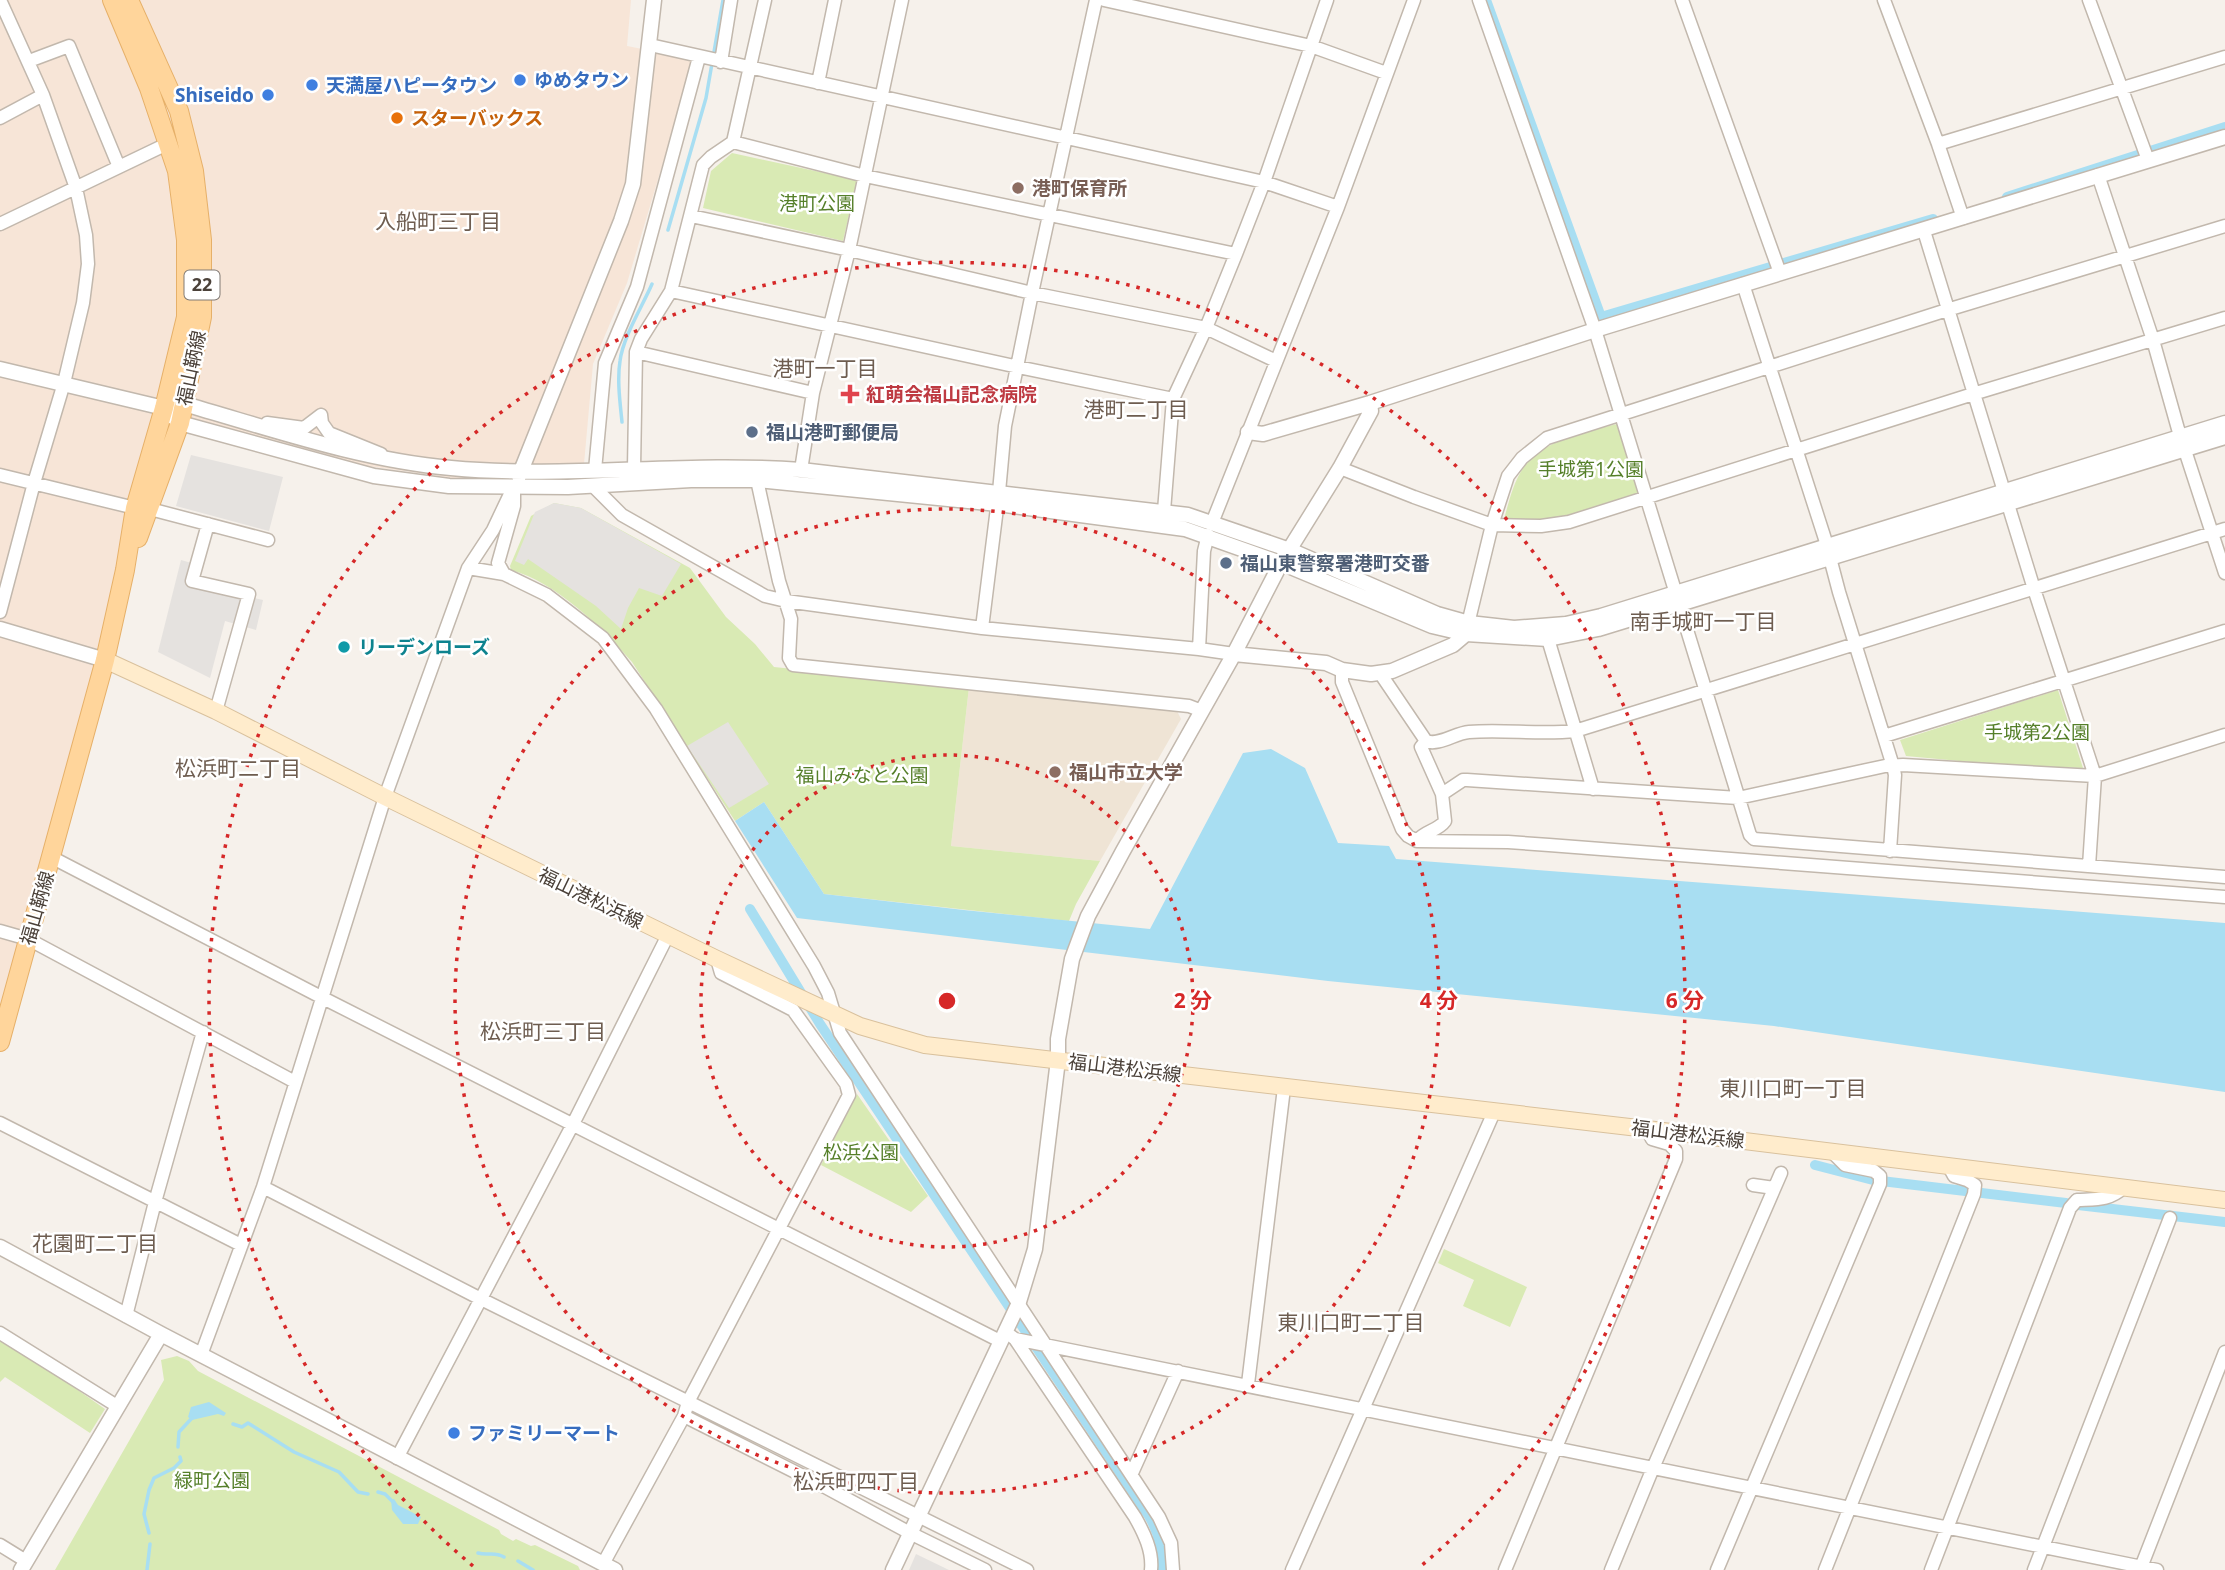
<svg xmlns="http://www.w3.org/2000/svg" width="2225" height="1570" font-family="'Noto Sans','Noto Sans JP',sans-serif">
<rect width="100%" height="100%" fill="#f6f1eb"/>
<path fill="#f7e5d7" d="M 0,0 L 631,0 L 627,46 L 694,59 L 627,283 L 593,364 L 584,464 L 467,480 L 368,466 L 170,412 L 0,1034 Z"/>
<path fill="#efe4d5" d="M 969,687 L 1176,709 L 1181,719 L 1100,861 L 951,846 Z"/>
<path fill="#d9eab4" d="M 732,153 L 857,180 L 843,241 L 703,208 L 711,171 Z
M 1617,424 L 1638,493 L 1552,520 L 1524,521 L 1504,519 C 1509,502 1513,482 1524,467 C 1545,439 1585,432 1617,424 Z
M 554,503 L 581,508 L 690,568 L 726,617 L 755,644 L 774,667 L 969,687 L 951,846 L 1100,861 L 1076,904 L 1069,921 L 824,894 L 764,802 L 735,821 L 632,662 C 602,628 556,582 511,570 L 510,566 L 531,516 Z
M 2058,690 L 2083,768 L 2013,766 L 1906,756 L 1900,740 Z
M 857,1094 L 928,1196 L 911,1212 L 821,1165 Z
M 1444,1249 L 1527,1287 L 1510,1327 L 1463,1306 L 1474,1280 L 1438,1263 Z
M 0,1340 L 52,1372 L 105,1409 L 90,1433 L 5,1377 L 0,1382 Z
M 177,1356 L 189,1361 L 198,1371 L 499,1530 L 501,1534 L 513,1541 L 516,1539 L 531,1546 L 535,1545 L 578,1566 L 580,1570 L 55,1570 L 164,1380 L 161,1360 Z"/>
<path fill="#e5e2df" d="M 191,455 L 283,477 L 269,531 L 176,506 Z
M 554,503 L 581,508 L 681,564 L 662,596 L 639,588 L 628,608 L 621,629 L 596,606 L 528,559 L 524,565 L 515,561 L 535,512 Z
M 181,560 L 195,564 L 190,584 L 263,600 L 256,630 L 225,621 L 210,678 L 158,652 Z
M 728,722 L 769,784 L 729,808 L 687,746 Z
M 916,1554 L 949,1570 L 909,1570 Z"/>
<path fill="#a8def2" d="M 1271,749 L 1305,768 L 1338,843 L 1389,846 L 1396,859 L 2225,923 L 2225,1092 L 1774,1026 L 1328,981 L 797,918 L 735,821 L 764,802 L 824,894 L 964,910 L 1150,929 L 1243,753 Z
M 209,1402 L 226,1413 L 224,1416 L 218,1414 L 192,1420 L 188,1417 L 191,1407 Z
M 394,1499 L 398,1505 L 421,1517 L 418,1524 L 403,1524 L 392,1510 L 391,1500 Z"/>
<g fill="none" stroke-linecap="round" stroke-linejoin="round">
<path stroke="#a8def2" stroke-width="3.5" d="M 668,230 L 706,98 L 723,0
M 622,422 C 620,402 617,380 620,361 C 623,337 642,307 652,284
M 233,1424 L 242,1427 L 248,1423 L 294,1452 L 339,1472 L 358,1492 L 368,1494
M 178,1447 L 179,1432 L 192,1418
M 378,1492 L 385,1494 L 394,1503
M 149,1533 L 144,1514 L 149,1490 L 154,1478 L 174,1468 L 181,1461 L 180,1457
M 478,1553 C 488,1556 494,1551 504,1557
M 518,1561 L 533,1570
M 147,1570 L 150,1544"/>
<path stroke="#a8def2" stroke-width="10" d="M 1486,0 L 1601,317 L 1933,219
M 2007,197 L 2225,127
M 750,909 L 820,1024 L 1149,1516 C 1159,1533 1163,1551 1163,1570
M 1815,1165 L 1873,1180 L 2066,1203
M 2078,1205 L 2225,1222"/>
<defs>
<path id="minor" d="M 1104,0 L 1311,46 L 1386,73
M 1479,0 L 1595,330 L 1750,835 L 1754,839 L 2225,877
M 1682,0 L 1780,273
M 1884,0 L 1938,144 L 1963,218
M 2089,0 L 2148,160
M 650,45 L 1264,182 L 1338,207
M 29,61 L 69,46 L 119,167
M 721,62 L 731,0
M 818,83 L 835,0
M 0,118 L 43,95
M 733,142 L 865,176 L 1236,254
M 1938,144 L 2225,57
M 2098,175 L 2153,340 L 2178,429 L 2225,573
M 691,216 L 849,250 L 1032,293 L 1206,328 L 1276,361
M 0,224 L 169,143
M 1924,231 L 2034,589 L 2095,776 L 2089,866
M 1743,284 L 1825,539 L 1839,592 L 1893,766 L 1895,775 L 1890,851
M 671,291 L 1018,367 L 1173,399
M 636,352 L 813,393
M 321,415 L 322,423 L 329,433 L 381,454
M 267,423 L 304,428 L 321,415
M 634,468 L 636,352 L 641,339 L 671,291 L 703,165 L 711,157 L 733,142 L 765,0
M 1340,468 L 1414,497 L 1492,525 L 1541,526 L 1569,522 L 1973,394 L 2225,318
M 595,470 L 605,363 L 637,287 L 699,57
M 801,470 L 813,393 L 849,250 L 902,0
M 0,475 L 135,508
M 757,480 L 779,581 L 791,619 L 789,658 L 793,665 L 1189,706 L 1202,711
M 514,487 L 514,506 L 498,563 L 504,574 L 547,595 L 603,638 L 656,709 L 814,966 L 828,993 L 840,1033 L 1159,1517 L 1171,1543 L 1173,1570
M 594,487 L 622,515 L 765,596 L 786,601 L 982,628 L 1199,649
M 150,509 L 268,540
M 1164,511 L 1173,399 L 1206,328 L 1236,254 L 1264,182 L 1327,0
M 1212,523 L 1338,207 L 1414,0
M 208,524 L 192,581 L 249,594 L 216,711
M 1208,535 L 1204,551 L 1199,649 L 1234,654
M 468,568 L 504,574
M 0,612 L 34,483 L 64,383 L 83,303 L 88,264 L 86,235 L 76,188 L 43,95 L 0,0
M 982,628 L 999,492 L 1005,426 L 1032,293 L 1096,0
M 1466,632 L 1492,525 L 1508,476 L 1522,458 L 1547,438 L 1947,310 L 2225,226
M 1548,639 L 1593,789
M 1342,670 L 1342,682 L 1402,829 L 1408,836 L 1417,841 L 1508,842 L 1549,845 L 2225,897
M 1380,673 L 1426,741 L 1421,747 L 1442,794 L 1445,821 C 1438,831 1424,831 1417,841
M 1884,736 L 2225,631
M 1426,741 C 1439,746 1455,733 1469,732 C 1504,729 1540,735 1575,731 L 2225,529
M 1442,794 L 1463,780 L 1467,780 L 1738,798 L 1885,766 L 1903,765 L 2095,776 L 2225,735
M 51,857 L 321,997 L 1000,1341
M 0,931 L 28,939 L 295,1082
M 0,1123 L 241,1245
M 1753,1185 L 1774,1188
M 263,1187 L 481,1299 L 1027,1570
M 126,1316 L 155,1202 L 203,1032
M 0,1333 L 117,1406
M 1011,1336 L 1015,1339 L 1135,1517 C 1144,1533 1153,1551 1151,1570
M 1015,1339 L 2157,1570
M 201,1355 L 263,1187 L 385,797 L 468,568 L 493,530 L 512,490
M 1248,1384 L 1284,1088
M 684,1416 L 825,1487 L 910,1533 L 985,1570
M 397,1458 L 573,1124 L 668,935
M 1132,1473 L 1178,1371
M 0,1545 L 26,1561
M 603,1564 L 684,1416 L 688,1402 L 849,1095 L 846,1084 L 793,1010 L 721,973 L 717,959
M 1292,1570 L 1494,1112
M 1505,1570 L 1676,1159 L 1676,1151 L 1669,1144 L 1652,1139 L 1647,1129
M 1611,1570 L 1653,1468 L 1781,1173
M 1717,1570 L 1880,1184 L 1880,1176 L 1874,1171 L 1845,1165 L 1832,1152
M 1825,1570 L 1974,1194 L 1975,1185 L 1967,1180 L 1954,1176 L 1948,1165
M 1931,1570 L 2070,1208 L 2077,1200 C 2096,1199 2109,1201 2124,1187
M 2034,1570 L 2170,1218
M 2140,1570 L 2225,1352"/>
<path id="tertiary" d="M 0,369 L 164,408 L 184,404 C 272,429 360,460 451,468 C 568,479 685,461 801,470 L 1188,515 L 1290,550 L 1437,614 L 1469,623 L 1514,628 L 1566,624 L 1601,616 L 2225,423
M 172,416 L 180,423 L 374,476 L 449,486 L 568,487 L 691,480 L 757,480 L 998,504 L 1185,529 L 1281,563 L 1432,626 L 1466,634 L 1548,639 L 1598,629 L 2225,437
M 1248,432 L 1263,434 L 1370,403 L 1595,330 L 2225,137
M 519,476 L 621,221 L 633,184 L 654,0
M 0,629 L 105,660
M 1234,654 L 1326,663 L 1342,670 L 1371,674 L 1392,671 L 1453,645 L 1466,634
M 0,1247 L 161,1334 L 615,1570
M 21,1570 L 161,1334
M 893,1570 L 1018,1305 L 1035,1249 L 1058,1060 L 1058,1039 L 1072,959 L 1088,916 L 1123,851 L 1234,654 L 1281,563 L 1340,468 L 1371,411 L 1370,403"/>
<path id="secondary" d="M 105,660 L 216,711 L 385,797 L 717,959 L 860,1026 L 925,1045 L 1647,1129 L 2225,1200"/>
<path id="primary" d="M 129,0 L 179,111 L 194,171 L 202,240 L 202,317 L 180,423 L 138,538
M 0,1042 L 105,660 L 125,570 L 135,508 L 164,408 L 186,317 L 186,240 L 177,171 L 149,88 L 112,0"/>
</defs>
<use href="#minor" stroke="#c2b8ad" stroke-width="15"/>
<use href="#tertiary" stroke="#c2b8ad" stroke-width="17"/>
<use href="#secondary" stroke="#d9c19d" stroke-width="18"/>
<use href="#primary" stroke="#e6b069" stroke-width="20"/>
<use href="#minor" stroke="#fff" stroke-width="12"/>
<use href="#tertiary" stroke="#fff" stroke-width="14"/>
<use href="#secondary" stroke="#ffeccc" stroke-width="16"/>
<use href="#primary" stroke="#ffd59b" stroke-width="18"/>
</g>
<g fill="none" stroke="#d62828" stroke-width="3.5" stroke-dasharray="3.5 7">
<circle cx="947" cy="1001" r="246"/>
<circle cx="947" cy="1001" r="492"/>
<path d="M473 1566A738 738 0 1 1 1421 1566"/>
</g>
<g fill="#3f7fe0" stroke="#fff" stroke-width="2.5">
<circle cx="520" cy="80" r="7"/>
<circle cx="312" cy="85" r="7"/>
<circle cx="268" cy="95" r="7"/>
<circle cx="454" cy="1433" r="7"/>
</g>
<circle fill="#e8710a" stroke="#fff" stroke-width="2.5" cx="397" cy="118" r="7"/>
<g fill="#8d6e63" stroke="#fff" stroke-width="2.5">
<circle cx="1018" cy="188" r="7"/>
<circle cx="1055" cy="772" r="7"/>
</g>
<path fill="#e0444e" stroke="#fff" stroke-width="2.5" d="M846.5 383.5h7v7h7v7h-7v7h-7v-7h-7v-7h7z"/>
<g fill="#5c6f8a" stroke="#fff" stroke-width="2.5">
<circle cx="752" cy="432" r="7"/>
<circle cx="1226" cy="563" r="7"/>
</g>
<circle fill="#0f9aa8" stroke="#fff" stroke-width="2.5" cx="344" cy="647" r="7"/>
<g text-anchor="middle" stroke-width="5" stroke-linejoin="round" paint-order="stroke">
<rect fill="#fff" stroke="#817a74" stroke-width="2" x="184.5" y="270.5" width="35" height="29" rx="5"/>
<g font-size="18" font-weight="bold" fill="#4b4139">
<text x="202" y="291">22</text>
</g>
<g font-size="19" font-weight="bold" fill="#366cbe" stroke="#fff" text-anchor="start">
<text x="534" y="87">ゆめタウン</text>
<text x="326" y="92">天満屋ハピータウン</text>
<text x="254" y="102" text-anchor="end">Shiseido</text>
<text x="468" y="1440">ファミリーマート</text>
</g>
<g font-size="19" font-weight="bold" fill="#c56008" stroke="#fff" text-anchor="start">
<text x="411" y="125">スターバックス</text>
</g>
<g font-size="19" font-weight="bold" fill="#785e54" stroke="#fff" text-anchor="start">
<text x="1032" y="195">港町保育所</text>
<text x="1069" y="779">福山市立大学</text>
</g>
<g font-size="19" fill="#557f29" stroke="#fff">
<text x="817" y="210">港町公園</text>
<text x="1591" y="476">手城第1公園</text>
<text x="2037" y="739">手城第2公園</text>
<text x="862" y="782">福山みなと公園</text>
<text x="861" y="1159">松浜公園</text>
<text x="212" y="1487">緑町公園</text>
</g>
<g font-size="19" fill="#4b4139" stroke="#fff">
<text transform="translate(191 368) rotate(-78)" y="7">福山鞆線</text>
<text transform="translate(591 898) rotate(26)" y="7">福山港松浜線</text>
<text transform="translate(37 908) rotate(-74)" y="7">福山鞆線</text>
<text transform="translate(1125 1068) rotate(7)" y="7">福山港松浜線</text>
<text transform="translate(1688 1134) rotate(7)" y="7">福山港松浜線</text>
</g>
<g font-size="19" font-weight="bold" fill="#be3a42" stroke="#fff" text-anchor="start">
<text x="866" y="401">紅萌会福山記念病院</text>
</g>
<g font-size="19" font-weight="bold" fill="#4e5e75" stroke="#fff" text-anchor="start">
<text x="766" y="439">福山港町郵便局</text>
<text x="1240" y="570">福山東警察署港町交番</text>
</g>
<g font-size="19" font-weight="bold" fill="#0d838f" stroke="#fff" text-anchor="start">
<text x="358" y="654">リーデンローズ</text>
</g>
<g font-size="21" fill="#6e5d50" stroke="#fff">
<text x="438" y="229">入船町三丁目</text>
<text x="825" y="376">港町一丁目</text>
<text x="1136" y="417">港町二丁目</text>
<text x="1703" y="629">南手城町一丁目</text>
<text x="238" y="776">松浜町二丁目</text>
<text x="543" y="1039">松浜町三丁目</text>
<text x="1793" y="1096">東川口町一丁目</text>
<text x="95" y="1251">花園町二丁目</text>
<text x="1351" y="1330">東川口町二丁目</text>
<text x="856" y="1489">松浜町四丁目</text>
</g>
</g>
<circle cx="947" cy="1001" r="10" fill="#d62828" stroke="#fff" stroke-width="3.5"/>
<g font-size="21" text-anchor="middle" font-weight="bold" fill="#d62828" stroke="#fff" stroke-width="5" stroke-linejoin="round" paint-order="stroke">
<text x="1193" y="1008">2 分</text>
<text x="1439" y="1008">4 分</text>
<text x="1685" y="1008">6 分</text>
</g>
</svg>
